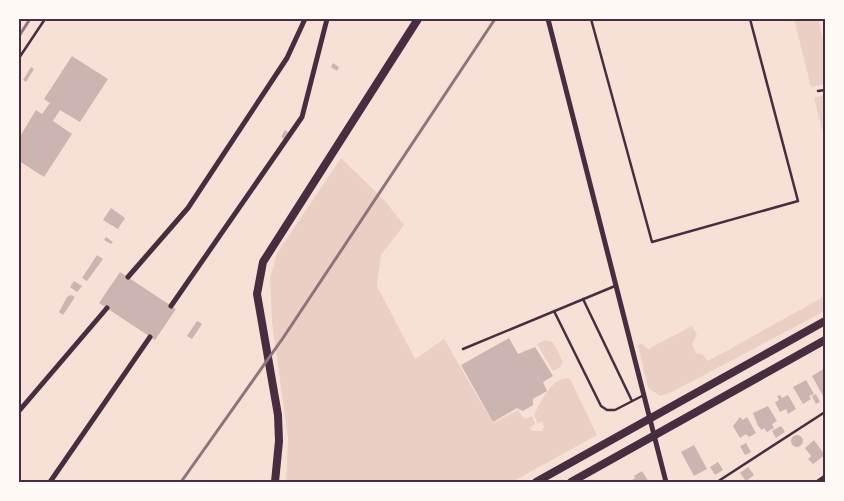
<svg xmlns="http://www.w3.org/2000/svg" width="844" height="501" font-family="Karla,sans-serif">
<rect width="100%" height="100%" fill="#f7e1d7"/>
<path fill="#ebcfc5" d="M 794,19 L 818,19 L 825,47 L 825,84 L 811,87 Z
M 825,95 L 825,141 L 814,98 Z
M 341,158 L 385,201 L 404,225 L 381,255 L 377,286 L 415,359 L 444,339 L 493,423 L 518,410 L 524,419 L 532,416 L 535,423 L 530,428 L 532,431 L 542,431 L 544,427 L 542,421 L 538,424 L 534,415 C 541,401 553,375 570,379 L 597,435 L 512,482 L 286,482 L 288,438 L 272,322 L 270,278 L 277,253 Z
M 825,296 L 825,311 L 670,393 L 660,396 L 648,388 L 638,345 L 642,344 L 648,349 L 692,326 L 697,334 L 692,344 L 696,353 L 702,354 L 708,361 Z
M 545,340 L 553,342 L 563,362 L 559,368 L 553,371 L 537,344 Z"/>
<path fill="#ccb4b1" d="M 72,56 L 108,79 L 80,122 L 60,110 L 53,121 L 72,134 L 44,177 L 19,161 L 19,138 L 36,110 L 42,114 L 50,103 L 44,99 Z
M 333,63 L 339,67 L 337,71 L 331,67 Z
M 31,67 L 34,69 L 26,82 L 23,80 Z
M 285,130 L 288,132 L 284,139 L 281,137 Z
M 111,208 L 125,218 L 118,229 L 103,220 Z
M 106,237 L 113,242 L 111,244 L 104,240 Z
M 97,255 L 103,259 L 87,281 L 82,278 Z
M 120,272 L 176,309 L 155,340 L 99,303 Z
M 74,281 L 82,286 L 77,292 L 70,287 Z
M 71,295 L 75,297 L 63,315 L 59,312 L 67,297 Z
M 197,321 L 202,324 L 192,339 L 187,336 Z
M 509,338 L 518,354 L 535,347 L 553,376 L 543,382 L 547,391 L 533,399 L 533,405 L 523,411 L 517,408 L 493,422 L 461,365 Z
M 825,368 L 825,394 L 823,396 L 812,376 Z
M 806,380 L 814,394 L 809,396 L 811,399 L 803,404 L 793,387 Z
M 816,394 L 820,402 L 816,404 L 812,396 Z
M 780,395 L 782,398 L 788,395 L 796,409 L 788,414 L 786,409 L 780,412 L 775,402 L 779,400 L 777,396 Z
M 768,406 L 777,421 L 772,424 L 774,428 L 767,432 L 764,428 L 762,430 L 758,426 L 753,413 Z
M 740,417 L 743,420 L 747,417 L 756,433 L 749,437 L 746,434 L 740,438 L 733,426 Z
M 781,426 L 785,432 L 776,438 L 772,431 Z
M791 441a6 6 0 1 1 12 0a6 6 0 1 1-12 0Z
M 814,440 L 825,455 L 813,464 L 808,459 L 811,456 L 805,448 Z
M 746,443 L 751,452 L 745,455 L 740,446 Z
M 694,445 L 707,469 L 694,476 L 681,452 Z
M 718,462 L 723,470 L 715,475 L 710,467 Z
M 748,467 L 754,475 L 746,481 L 740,473 Z
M 642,471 L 649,482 L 629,482 L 635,478 L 634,476 Z"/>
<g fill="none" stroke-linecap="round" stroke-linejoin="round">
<path stroke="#4a2c40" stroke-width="2.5" d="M 591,19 L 652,242 L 798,201 L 750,19
M 19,58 L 45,19
M 818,91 L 825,90
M 583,299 L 632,401
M 554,311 L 601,406 L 607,410 L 615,410 L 644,395
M 463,349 L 615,286
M 717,482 L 825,412"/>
<path stroke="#4a2c40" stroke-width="5" d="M 548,19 L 666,482
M 128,277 L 188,208 L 287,58 L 305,19
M 171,306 L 302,117 L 327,19
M 19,411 L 107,308
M 50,482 L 150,337
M 818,482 L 825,477"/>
<path stroke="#4a2c40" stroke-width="8" d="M 275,482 L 279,441 L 278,415 L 257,294 L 263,262 L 418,19
M 536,482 L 825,321
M 571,482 L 825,340"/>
<path stroke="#8f747c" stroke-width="3" d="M 19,36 L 30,19
M 181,482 L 283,338 L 495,19"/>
</g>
<rect width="844" height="501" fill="none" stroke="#fffaf5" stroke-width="40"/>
<rect x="20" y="20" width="804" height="461" fill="none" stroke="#4a2c40" stroke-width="2"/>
</svg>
